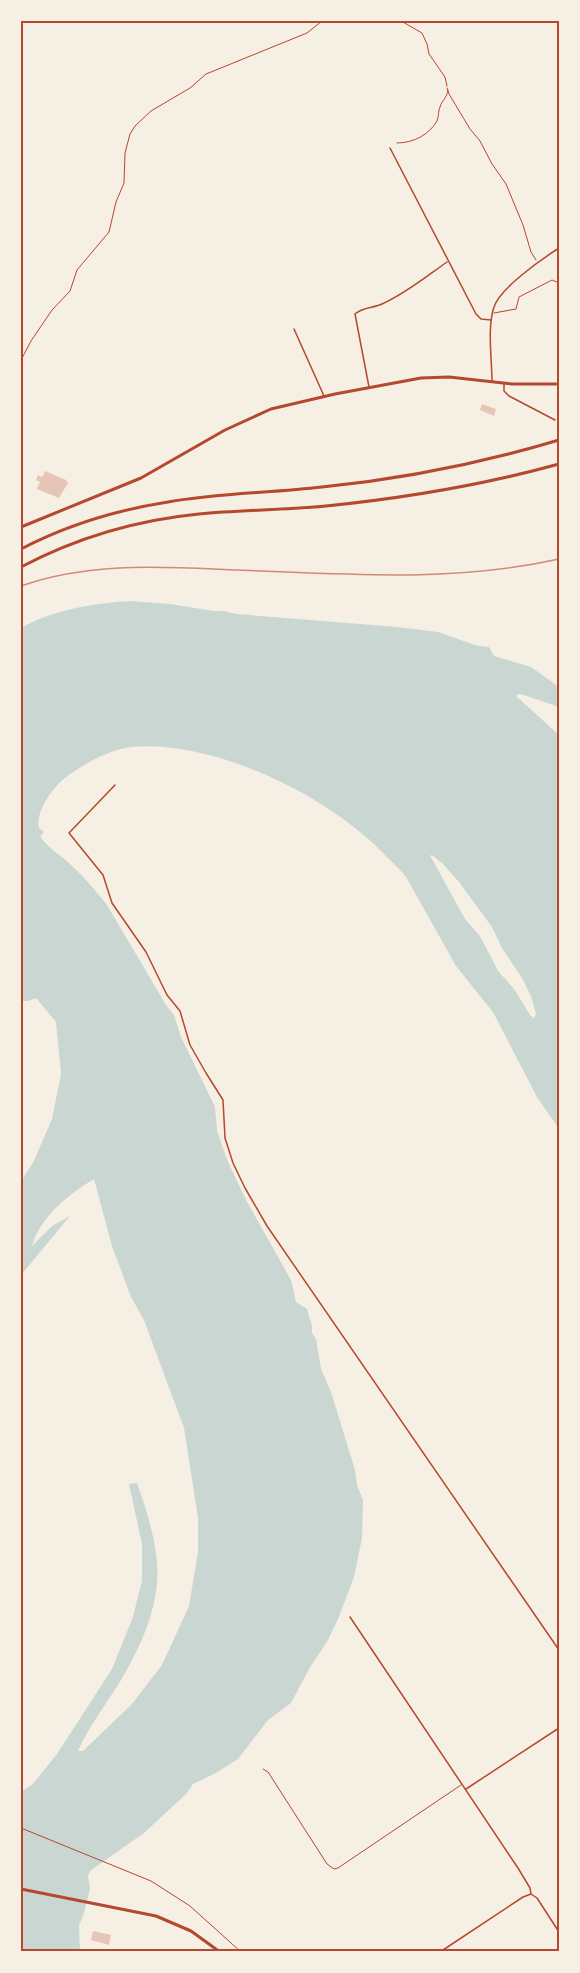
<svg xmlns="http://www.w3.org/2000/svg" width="580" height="1973" font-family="'Fira Sans',sans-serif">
<rect width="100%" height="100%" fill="#f6efe4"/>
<path fill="#c9d6d2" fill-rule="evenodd" d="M 130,601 L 170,604 L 214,611 L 224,611 L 236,614 L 397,627 L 438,632 L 478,646 L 489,647 L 494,656 L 531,667 L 559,687 L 559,707 L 524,695 L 518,694 L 516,696 L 559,735 L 559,1129 L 537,1097 L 493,1012 L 456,966 L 406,877 C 400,869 394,864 387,857 C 332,797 214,739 131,747 C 109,750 83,764 65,778 C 53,787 35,812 39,828 L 44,832 L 40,836 C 47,848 60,854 71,865 C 84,877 96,891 107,905 L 166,1005 L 174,1015 L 181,1037 L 215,1107 L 217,1131 L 228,1162 L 246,1200 L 291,1280 L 296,1302 L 307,1309 L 312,1326 L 312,1333 L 316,1339 L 321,1369 L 331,1392 L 355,1470 L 357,1485 L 363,1500 L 362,1538 L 354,1577 L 338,1619 L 328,1640 L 309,1669 L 291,1703 L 268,1720 L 238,1759 L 216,1773 L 193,1784 L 186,1794 L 144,1833 L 90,1871 L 88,1876 L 90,1889 L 83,1916 L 79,1925 L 80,1952 L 21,1952 L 21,1792 L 33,1784 L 57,1754 L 112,1669 L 133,1617 L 142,1581 L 142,1544 L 129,1484 L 137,1483 C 145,1506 153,1530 156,1554 C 163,1598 143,1643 121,1680 C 107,1703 89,1726 78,1751 L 83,1751 L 132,1704 L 162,1665 L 189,1606 L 198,1552 L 198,1518 L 184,1428 L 144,1320 L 131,1297 L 112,1246 L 94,1179 C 69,1194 40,1217 32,1246 L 52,1226 L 70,1216 L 21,1275 L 21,1181 L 33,1163 L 52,1119 L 61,1074 L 56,1022 L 36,998 L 28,1001 L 21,1001 L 21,628 C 52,610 95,603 130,601 ZM 432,855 L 442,863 L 459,882 L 492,927 L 502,948 L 522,978 L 531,996 L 536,1014 L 534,1018 L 530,1015 L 514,989 L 498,971 L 480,936 L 465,919 L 432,859 L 430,856 Z"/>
<path fill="#e6c5b7" d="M 482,404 L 496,409 L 494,416 L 480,410 Z
M 45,471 L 66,480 L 68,483 L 59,498 L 37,489 L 40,482 L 36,480 L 38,475 L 42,477 Z
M 93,1931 L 111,1935 L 109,1945 L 91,1940 Z"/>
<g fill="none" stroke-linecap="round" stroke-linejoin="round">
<path stroke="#b5482f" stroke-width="1" d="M 401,21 L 422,33 L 427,44 L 429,54 L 445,77 L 447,86
M 447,88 L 449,94 L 470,129 L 480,141 L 492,164 L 506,184 L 523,225 L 531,252 L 536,260
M 397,143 C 413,143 429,135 437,121 C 439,116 438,111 440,107 C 442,100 447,98 448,90
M 21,360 L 31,341 L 52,310 L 70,291 L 77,270 L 109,232 L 116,202 L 124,183 L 125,153 L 130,134 L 135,126 L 151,111 L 190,88 L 206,74 L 307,33 L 322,21
M 21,1828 L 151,1881 L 190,1906 L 241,1952"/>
<path stroke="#b5482f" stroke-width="1" d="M 494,313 L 516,309 L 519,297 L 552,280 L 559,283
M 263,1769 L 268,1772 L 327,1864 L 334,1869 L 338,1868 L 461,1785"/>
<path stroke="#b5482f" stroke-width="1.5" d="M 390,148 L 476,314 L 481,319 L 491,320
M 294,329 L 324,396
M 492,382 C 492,360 487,327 494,307 C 500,288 542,259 559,248
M 504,384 L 504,391 L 509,396 L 555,420
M 369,387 L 355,314 C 362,307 374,308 382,304 C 405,294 427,276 447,262
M 115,785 L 69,833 L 103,875 L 112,903 L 146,952 L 167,995 L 180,1011 L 190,1045 L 206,1073 L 223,1100 L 225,1138 L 233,1163 L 245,1188 L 267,1226 L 559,1650
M 350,1617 L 518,1868 L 530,1888 L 531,1894 L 537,1898 L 559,1932
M 466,1789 L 559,1728
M 440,1952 L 523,1897 L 531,1894"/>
<path stroke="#b5482f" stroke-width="3" d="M 21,527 L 141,478 L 225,430 L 271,409 L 335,394 L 421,378 L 449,377 L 512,384 L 559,384"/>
<path stroke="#b5482f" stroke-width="3" d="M 21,1889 L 156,1916 L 191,1931 L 220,1952"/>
<path stroke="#b5482f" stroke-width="3" d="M 21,549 C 67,525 117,510 168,502 C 219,493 271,493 322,487 C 402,479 482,463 559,440
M 21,567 C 76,538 137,520 199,514 C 241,510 284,510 326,506 C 405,498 483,485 559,464"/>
<path stroke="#cf8b77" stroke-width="1.5" d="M 21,586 C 91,561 165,567 237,570 C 346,574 452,583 559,559"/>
</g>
<rect width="580" height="1973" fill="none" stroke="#f6efe4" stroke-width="45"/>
<rect x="22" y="22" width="536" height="1928" fill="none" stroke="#b5482f" stroke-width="2"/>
</svg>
